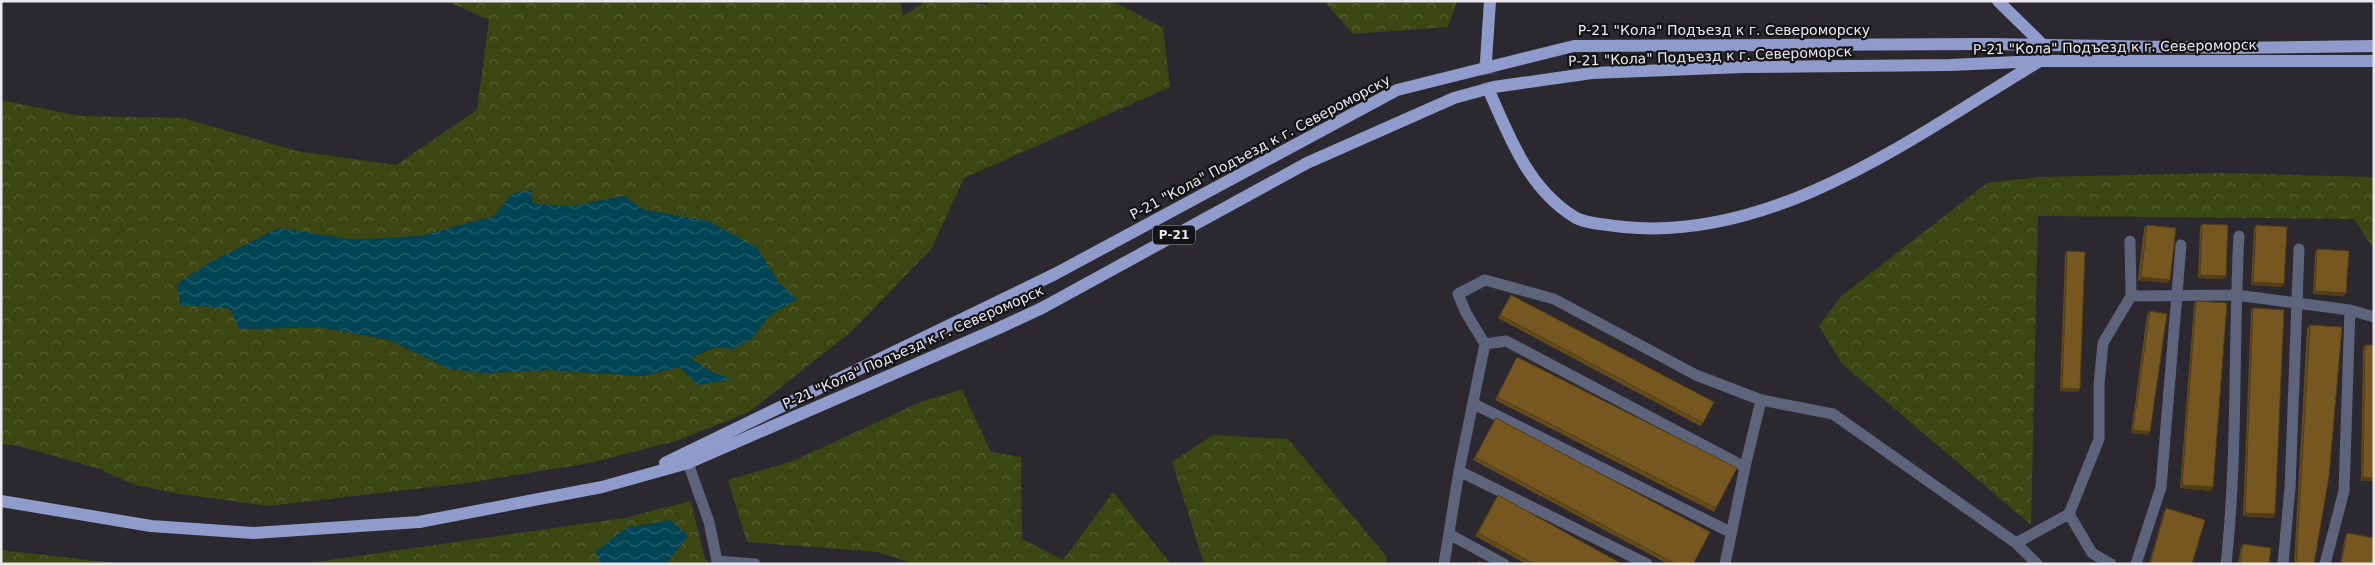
<svg xmlns="http://www.w3.org/2000/svg" width="2375" height="565" font-family="'DejaVu Sans',sans-serif">
<defs>
<pattern id="forest-crowns" width="20" height="18" patternUnits="userSpaceOnUse" patternTransform="scale(1.25)"><rect width="20" height="18" fill="#3b4613"/><path d="M2 6a3 3 0 1 1 6 0M12 15a3 3 0 1 1 6 0" fill="none" stroke="#586136"/></pattern>
<pattern id="water-waves" width="16" height="10" patternUnits="userSpaceOnUse" patternTransform="scale(1.25)"><rect width="16" height="10" fill="#004555"/><path d="M0 5q4-4 8 0t8 0" fill="none" stroke="#25606e"/></pattern>
</defs>
<rect width="100%" height="100%" fill="#2c2830"/>
<path fill="url(#forest-crowns)" fill-rule="evenodd" d="M 446,1 L 900,1 L 903,16 L 926,1 L 958,1 L 987,5 L 988,1 L 1113,1 L 1163,28 L 1170,87 L 964,178 L 932,248 L 851,332 L 749,412 L 679,440 L 590,463 L 467,483 L 268,506 L 180,494 L 135,485 L 97,468 L 18,446 L 1,444 L 1,100 L 80,116 L 182,118 L 297,151 L 396,165 L 477,110 L 489,20 ZM 530,190 L 533,204 L 573,206 L 624,196 L 644,210 L 708,221 L 757,248 L 779,283 L 796,299 L 769,315 L 752,338 L 733,349 L 716,347 L 690,358 L 711,372 L 731,379 L 679,367 L 643,376 L 548,370 L 485,373 L 449,369 L 390,340 L 319,327 L 240,329 L 229,308 L 177,284 L 209,263 L 279,228 L 353,240 L 421,236 L 494,216 L 512,194 Z
M 1324,1 L 1457,1 L 1448,27 L 1353,34 Z
M 2224,173 L 2374,177 L 2374,250 L 2354,219 L 2038,216 L 2031,525 L 1842,364 L 1819,326 L 1840,297 L 1987,183 L 2038,177 Z
M 962,390 L 991,452 L 1021,457 L 1022,539 L 1063,560 L 1113,492 L 1171,564 L 913,564 L 878,552 L 747,542 L 728,480 L 793,461 L 925,400 Z
M 1213,435 L 1288,439 L 1387,557 L 1386,564 L 1204,564 L 1172,462 Z
M 691,501 L 705,559 L 710,564 L 666,564 L 688,536 L 597,551 L 600,564 L 301,564 L 624,518 Z
M 1,550 L 124,564 L 1,564 Z"/>
<path fill="url(#water-waves)" d="M 530,190 L 533,204 L 573,206 L 624,196 L 644,210 L 708,221 L 757,248 L 779,283 L 797,299 L 770,315 L 752,338 L 733,349 L 716,347 L 690,358 L 711,372 L 732,379 L 698,385 L 679,367 L 643,376 L 548,370 L 485,373 L 449,369 L 390,340 L 319,327 L 240,329 L 229,308 L 180,305 L 177,284 L 209,263 L 279,228 L 353,240 L 421,236 L 494,216 L 512,194 Z
M 670,520 L 688,536 L 666,564 L 600,564 L 596,551 L 626,528 Z"/>
<g fill="none" stroke-linecap="round" stroke-linejoin="round">
<path stroke="#49454c" stroke-width="14" stroke-dasharray="14 7" stroke-linecap="butt" d="M 1486,61 L 1490,93"/>
<path stroke="#5d637a" stroke-width="11" d="M 2130,241 L 2131,296
M 1474,404 L 1730,532
M 688,463 L 709,522 L 717,561 L 755,564
M 1745,467 L 1761,400
M 1459,471 L 1647,564
M 2069,514 L 2092,553 L 2111,564
M 1449,534 L 1504,564
M 2016,543 L 2069,514 L 2099,439 L 2099,385 L 2103,343 L 2131,296 L 2236,295 L 2350,310 L 2374,317
M 1444,564 L 1459,471 L 1485,344
M 1725,564 L 1745,467 L 1506,341 L 1485,344 L 1466,313 L 1458,294 L 1485,280 L 1554,299 L 1696,375 L 1761,400 L 1833,414 L 2016,543 L 2037,564
M 2136,564 L 2161,487 L 2181,245
M 2226,564 C 2238,455 2233,345 2239,236
M 2283,564 L 2290,488 L 2299,249
M 2325,564 L 2344,491 L 2350,310"/>
<path stroke="#8f9bca" stroke-width="12" d="M 1998,1 L 2042,44
M 1486,61 L 1490,1
M 1490,93 C 1510,139 1529,188 1573,216 C 1583,224 1611,225 1624,227 C 1775,242 1915,136 2038,62
M 665,463 L 1055,274 L 1397,90 L 1574,46 L 1989,44 L 2234,48 L 2374,46
M 1,501 L 151,526 L 253,533 L 419,522 L 602,487 L 688,463 L 999,328 L 1042,308 L 1307,163 L 1454,98 L 1494,87 L 1592,73 L 1743,67 L 1950,65 L 2040,61 L 2374,61"/>
</g>
<path fill="#654b1c" d="M 2202,224 L 2226,276 L 2223,279 L 2198,278 L 2200,227 Z
M 2147,225 L 2168,283 L 2138,280 L 2144,228 Z
M 2256,225 L 2282,287 L 2251,285 L 2254,228 Z
M 2317,249 L 2344,296 L 2313,294 L 2315,253 Z
M 2067,251 L 2078,392 L 2060,391 L 2065,254 Z
M 1511,295 L 1703,423 L 1700,426 L 1498,318 Z
M 2196,301 L 2213,487 L 2211,491 L 2180,488 L 2194,304 Z
M 2253,308 L 2275,514 L 2273,518 L 2243,516 L 2251,311 Z
M 2150,311 L 2148,435 L 2131,433 L 2147,315 Z
M 2310,325 L 2314,564 L 2294,564 L 2307,328 Z
M 2365,345 L 2374,481 L 2361,481 L 2363,348 Z
M 1517,357 L 1716,508 L 1714,512 L 1495,400 Z
M 1496,418 L 1693,564 L 1668,564 L 1473,460 Z
M 1498,495 L 1622,564 L 1526,564 L 1475,536 Z
M 2166,508 L 2192,564 L 2149,564 L 2164,511 Z
M 2347,533 L 2374,564 L 2340,564 L 2345,537 Z
M 2243,544 L 2269,564 L 2238,564 L 2241,547 Z"/>
<path fill="#533d16" d="M 2200,275 L 2226,276 L 2223,279 L 2198,278 Z
M 2141,277 L 2170,280 L 2168,283 L 2138,280 Z
M 2253,282 L 2284,284 L 2282,287 L 2251,285 Z
M 2315,291 L 2346,293 L 2344,296 L 2313,294 Z
M 2062,388 L 2080,389 L 2078,392 L 2060,391 Z
M 2133,430 L 2150,432 L 2148,435 L 2131,433 Z
M 2363,477 L 2374,478 L 2374,481 L 2361,481 Z
M 2182,485 L 2213,487 L 2211,491 L 2180,488 Z
M 2245,513 L 2275,514 L 2273,518 L 2243,516 Z"/>
<path fill="#765720" stroke="#533d16" d="M 2202,224 L 2228,225 L 2226,276 L 2200,275 Z
M 2147,225 L 2176,228 L 2170,280 L 2141,277 Z
M 2256,225 L 2287,227 L 2284,284 L 2253,282 Z
M 2317,249 L 2349,251 L 2346,293 L 2315,291 Z
M 2067,251 L 2085,252 L 2080,389 L 2062,388 Z
M 1511,295 L 1714,402 L 1703,423 L 1500,315 Z
M 2196,301 L 2227,303 L 2213,487 L 2182,485 Z
M 2253,308 L 2284,310 L 2275,514 L 2245,513 Z
M 2150,311 L 2167,314 L 2150,432 L 2133,430 Z
M 2310,325 L 2342,327 L 2329,476 L 2314,564 L 2296,564 Z
M 2365,345 L 2374,345 L 2374,478 L 2363,477 Z
M 1517,357 L 1737,468 L 1716,508 L 1497,397 Z
M 1496,418 L 1710,532 L 1693,564 L 1676,564 L 1475,457 Z
M 1498,495 L 1622,564 L 1534,564 L 1478,533 Z
M 2166,508 L 2205,520 L 2192,564 L 2150,564 Z
M 2347,533 L 2374,538 L 2374,564 L 2341,564 Z
M 2243,544 L 2271,548 L 2269,564 L 2240,564 Z
M 1479,561 L 1484,564 L 1478,564 Z"/>
<g text-anchor="middle" stroke-width="4.5" stroke-linejoin="round" paint-order="stroke">
<rect fill="#131215" stroke="#aba8ad" stroke-width="1" x="1153" y="225.5" width="42" height="19" rx="4"/>
<g font-size="12" font-weight="bold" fill="#ece9ee">
<text x="1174" y="239">Р-21</text>
</g>
<g font-size="14" fill="#ece9ee" stroke="#131215">
<text x="1724" y="35">Р-21 "Кола" Подъезд к г. Североморску</text>
<text transform="translate(2115 47) rotate(-1)" y="5">Р-21 "Кола" Подъезд к г. Североморск</text>
<text transform="translate(1710 56) rotate(-2)" y="5">Р-21 "Кола" Подъезд к г. Североморск</text>
<text transform="translate(1260 147) rotate(-28)" y="5">Р-21 "Кола" Подъезд к г. Североморску</text>
<text transform="translate(913 347) rotate(-24)" y="5">Р-21 "Кола" Подъезд к г. Североморск</text>
</g>
</g>
<rect width="2375" height="565" fill="none" stroke="#ece9ee" stroke-width="5"/>
</svg>
